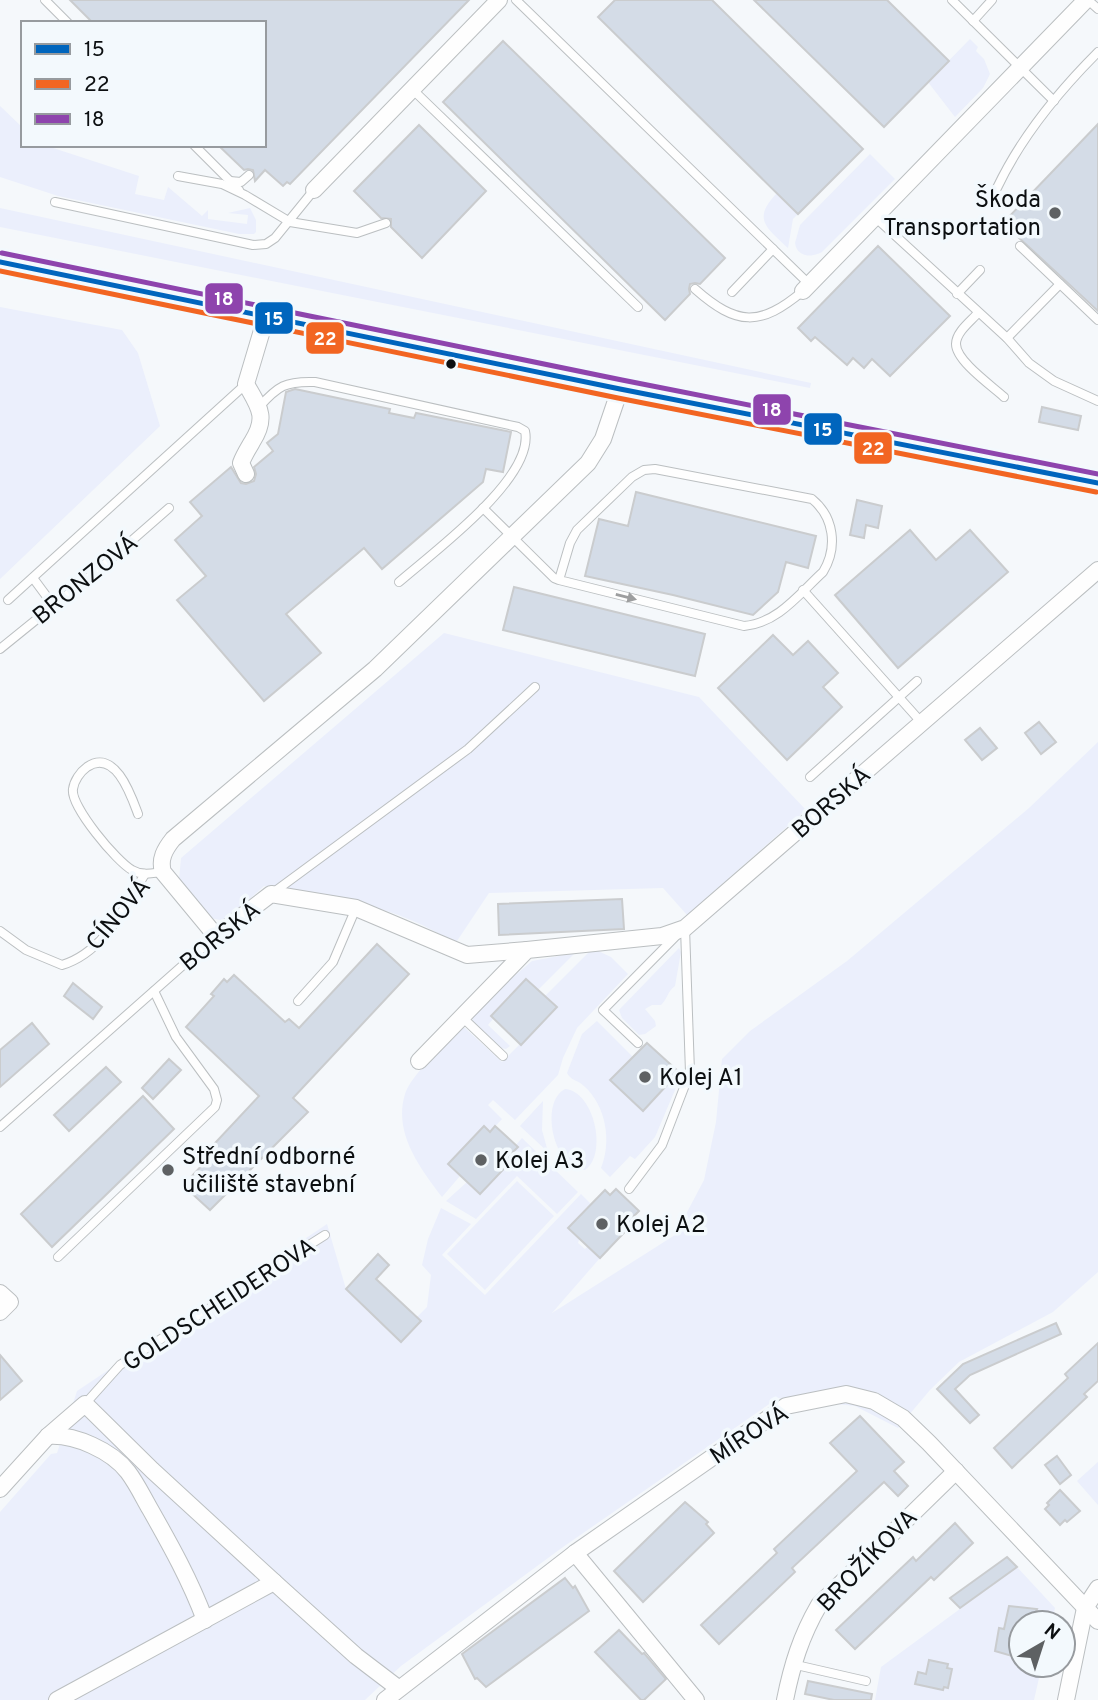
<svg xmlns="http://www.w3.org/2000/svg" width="1098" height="1700" font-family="Overpass,sans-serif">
  <rect width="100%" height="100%" fill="#f5f8fb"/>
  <!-- green -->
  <g fill="#ebeffc">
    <polygon points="970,39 978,47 976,51 984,59 990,74 983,88 955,117 928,82"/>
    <polygon points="0,106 23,128 23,145 44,145 139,176 135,194 164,200 168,187 202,216 208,210 208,219 247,224 248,215 228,213 250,208 256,220 256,232 254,234 239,234 58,196 0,177"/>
    <path d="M870,154l25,25 -73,73c-11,6 -25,5 -27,-9l5,-18z"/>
    <path d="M777,193l21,21 -5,5 -5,29c-22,-21 -36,-29 -11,-55z"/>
    <polygon points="0,208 811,383 810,388 0,227"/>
    <polygon points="0,307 122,330 138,353 160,426 0,579"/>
    <path d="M444,633l255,64 107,113 -119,105 -24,-27 -174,5 -34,51c-56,-39 -125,-48 -191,-58l-39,35 -15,-3 -31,-38 2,-22z"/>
    <polygon points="1098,742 1098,1272 1053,1312 959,1362 930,1390 898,1428 855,1406 778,1398 563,1547 401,1666 365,1700 0,1700 0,1512 51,1454 57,1453 77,1391 327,1224 346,1289 401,1342 421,1321 417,1317 427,1307 431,1275 422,1265 428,1239 441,1208 471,1224 442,1255 485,1295 581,1194 591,1204 578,1243 585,1249 588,1246 600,1258 552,1313 675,1235 704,1180 716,1122 722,1059 750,1031 847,961 1029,808"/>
    <path d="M679,948l2,4 -6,34c-8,6 -7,12 -14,19h-9l-7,4 10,12 1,5 -11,8 -6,1 -17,-17 -3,-8z"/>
    <path d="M596,950l15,7 17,17 -51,54 -14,30 -5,17 -43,45 -22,-20 -5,5 14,14 -12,13 -42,32 12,12 -18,21c-22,-29 -49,-64 -37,-103 7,-21 41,-49 56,-66h4l37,34 54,-54 -11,-12 44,-44z"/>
    <polygon points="575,953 538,990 526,979 488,1025 510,1046 506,1049 501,1048 473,1021 472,1016 493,994 532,961"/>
    <path d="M597,1021l36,36 46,16 -4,17 -20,47 -20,22 -5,-3 -20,21 -9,-9c11,-26 5,-63 -17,-82 -6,-6 -13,-5 -17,-13l15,-39z"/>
    <path d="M565,1089c29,2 43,65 20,81 -30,2 -47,-67 -20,-81z"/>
    <polygon points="543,1101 542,1130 548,1152 520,1126"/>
    <polygon points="522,1138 578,1192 557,1214 517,1176 476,1219 446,1201 467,1182 479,1194 515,1156 512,1153 518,1147 516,1145"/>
    <polygon points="517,1181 554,1216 485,1290 447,1254"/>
    <polygon points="1098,1462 1098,1505 1077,1481"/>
    <polygon points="1017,1567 1055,1608 1052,1623 1021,1623 1021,1665 1042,1665 1034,1700 875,1700 881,1667"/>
  </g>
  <!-- building -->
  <g fill="#d4dce7" stroke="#caccce" stroke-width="2">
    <polygon points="70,0 469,0 290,184 287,182 283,186 265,170 255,181 253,170 248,169 244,170 218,145 264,145 264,23 93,23"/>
    <polygon points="615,0 712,0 863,149 798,214 598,17"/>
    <polygon points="754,0 887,0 949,61 884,127"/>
    <polygon points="503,41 725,258 700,284 695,283 690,284 689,289 690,294 665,320 443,102"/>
    <polygon points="1098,124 1098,311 1003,223"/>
    <polygon points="419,125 486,191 422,258 391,227 391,219 381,218 354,191"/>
    <polygon points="878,246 950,316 890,376 872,359 864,368 853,358 847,365 815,337 811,341 798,328"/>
    <polygon points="295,389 390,409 389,413 414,418 416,413 511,432 503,472 486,469 483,482 382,569 364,548 286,614 321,653 264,701 177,600 206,576 175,540 202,516 190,502 231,467 241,483 246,484 254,481 256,474 254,467 273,451 267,443 278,434 286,392"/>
    <polygon points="1042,407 1081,416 1078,430 1039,422"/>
    <polygon points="636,492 816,536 808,568 786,562 778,592 753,615 673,595 585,576 599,519 628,526"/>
    <polygon points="857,500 882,506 878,528 866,525 864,538 850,535"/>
    <polygon points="910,530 936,560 970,530 1008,572 898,668 835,595"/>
    <polygon points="514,587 705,634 695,676 503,630"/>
    <polygon points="773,635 793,655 808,641 838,673 823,687 842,707 787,760 718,688"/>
    <polygon points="1039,722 1056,742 1041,754 1025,733"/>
    <polygon points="980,728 997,748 982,760 965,740"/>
    <polygon points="622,899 624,929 499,935 498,904"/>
    <polygon points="377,944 409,974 293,1098 308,1112 210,1210 187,1189 195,1181 191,1177 206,1161 202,1157 259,1096 186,1027 214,996 211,994 224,979 227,982 234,975 285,1022 289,1019 299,1028"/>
    <polygon points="526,979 557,1007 521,1045 491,1016"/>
    <polygon points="73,983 102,1007 93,1019 64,996"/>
    <polygon points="32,1023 49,1044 0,1087 0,1050"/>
    <polygon points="647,1043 679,1072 643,1111 610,1080"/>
    <polygon points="169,1059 181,1070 153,1099 142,1088"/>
    <polygon points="106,1067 121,1082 69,1131 54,1115"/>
    <polygon points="143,1096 174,1129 52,1247 21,1214"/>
    <polygon points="484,1126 490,1132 495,1126 518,1147 512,1153 516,1156 480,1194 448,1164"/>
    <polygon points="616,1189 639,1211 633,1217 636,1220 600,1258 568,1228 605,1190 610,1195"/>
    <polygon points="378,1254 389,1265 376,1279 421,1321 401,1342 346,1289"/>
    <polygon points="1056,1323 1061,1334 970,1375 955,1389 979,1415 970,1423 937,1389 963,1364"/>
    <polygon points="1098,1343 1098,1381 1084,1394 1087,1397 1012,1468 994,1448 1068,1378 1065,1374"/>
    <polygon points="0,1355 22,1381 0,1400"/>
    <polygon points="860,1416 904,1462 894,1471 908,1486 898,1496 884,1482 792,1568 795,1572 719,1644 701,1625 777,1553 774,1549 857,1471 830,1443"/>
    <polygon points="1057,1456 1071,1475 1060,1484 1045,1465"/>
    <polygon points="1060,1490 1080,1511 1067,1522 1065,1520 1060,1525 1045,1509 1049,1505 1047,1503"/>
    <polygon points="685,1502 708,1522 706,1524 714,1533 643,1602 614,1571"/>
    <polygon points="955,1523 973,1543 934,1580 931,1577 855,1649 836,1630 913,1557 916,1561"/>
    <polygon points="1007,1557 1017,1567 960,1608 950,1598"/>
    <polygon points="565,1578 573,1588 575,1586 589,1611 486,1687 477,1678 475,1679 462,1654"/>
    <polygon points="1009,1606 1037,1609 1036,1611 1040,1612 1038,1623 1021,1623 1019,1658 995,1651 999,1628 1004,1629"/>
    <polygon points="619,1630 642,1654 644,1653 666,1679 644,1700 641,1700 595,1652"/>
    <polygon points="929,1660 948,1664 947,1668 952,1669 948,1688 944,1687 943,1690 915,1684 918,1672 926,1674"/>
    <polygon points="808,1681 872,1694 871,1700 834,1700 805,1694"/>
  </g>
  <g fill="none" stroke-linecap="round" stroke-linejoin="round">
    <defs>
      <g id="lane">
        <polyline points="45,0 68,23"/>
        <polyline points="516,0 809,284"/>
        <polyline points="952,0 1054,101"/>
        <polyline points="1088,0 1098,9"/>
        <polyline points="973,21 992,0"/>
        <polyline points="412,89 638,307"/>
        <polyline points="194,145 239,190"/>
        <polyline points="178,176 222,184 245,195 290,222 357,233 386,223"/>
        <polyline points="230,181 241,182 249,175"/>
        <path d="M997,188c24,-51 61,-96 101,-136"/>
        <polyline points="55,202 253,245 266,244 275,238 314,190"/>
        <polyline points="875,217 1007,338 1029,363 1054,381 1098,401"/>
        <polyline points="1020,246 1098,320"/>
        <path d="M695,289c42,37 65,38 108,2"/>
        <polyline points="732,292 773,249"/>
        <polyline points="957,294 980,270"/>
        <path d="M978,313c-7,8 -22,19 -22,31 0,17 36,42 48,53"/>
        <polyline points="1007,338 1060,284"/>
        <path d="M259,407c19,-21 26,-26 56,-25l203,45 7,4c10,47 -93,122 -126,151"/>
        <path d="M483,508l71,70 5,2 185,46c34,-3 55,-32 79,-54 15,-25 11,-55 -11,-73l-157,-30 -11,1 -12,7 -55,53 -7,13 -11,37"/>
        <polyline points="33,578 53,605"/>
        <polyline points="803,590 922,723"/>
        <polyline points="8,600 246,384"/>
        <polyline points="0,649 105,564 169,508"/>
        <polyline points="810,777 917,681"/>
        <path d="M138,814c-7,-19 -23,-66 -51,-47 -7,5 -13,14 -14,22 -3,17 44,73 59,81 10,6 21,3 31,2"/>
        <polyline points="274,892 468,749 535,687"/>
        <path d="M0,931l26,19 36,15c42,-13 61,-56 83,-91"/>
        <polyline points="298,1001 333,962 356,908"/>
        <polyline points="462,1017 503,1056"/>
        <polyline points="638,1043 603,1010 677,935"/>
        <polyline points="0,1127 216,936"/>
        <polyline points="629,1189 662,1145 690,1072 685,928"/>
        <polyline points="58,1257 215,1107 217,1100 214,1089 176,1037 154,991"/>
        <polyline points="85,1404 120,1365 325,1235"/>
        <polyline points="792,1664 866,1681"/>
      </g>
      <g id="street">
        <polyline points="314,190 499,0"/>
        <polyline points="803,291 1086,0"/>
        <path d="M246,474l-5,-11c3,-8 7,-14 11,-21 16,-25 7,-35 -6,-58l20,-67"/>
        <path d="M527,950l-60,5 -111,-47 -85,-14 -55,42 -53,-64c-4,-13 2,-23 10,-33l202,-170 213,-206 15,-24 17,-50"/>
        <polyline points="419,1061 527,950 662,936 685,928 1098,570"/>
        <polyline points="0,1293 10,1302 0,1312"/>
        <path d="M48,1436c27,-2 64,15 80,36 9,12 15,25 22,37 21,37 40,71 55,111"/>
        <polyline points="0,1489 48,1436 85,1404 152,1470 274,1582"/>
        <polyline points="575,1553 696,1700"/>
        <polyline points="57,1700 274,1582 356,1656 398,1688"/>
        <polyline points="385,1700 575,1553 786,1406 846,1394 874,1401 903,1418 929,1443 1098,1621"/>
        <path d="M785,1700c7,-35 16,-64 34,-95l137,-134"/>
        <polyline points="1066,1700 1085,1608 1098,1588"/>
      </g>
      <polyline id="secondary" points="0,262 620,389 1098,483"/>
    </defs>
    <!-- lane casing -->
    <use href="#lane" stroke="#bbbfc1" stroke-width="10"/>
    <!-- street casing -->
    <use href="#street" stroke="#bbbfc1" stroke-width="18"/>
    <!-- secondary casing -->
    <use href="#secondary" stroke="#bbbfc1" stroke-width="24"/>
    <!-- lane -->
    <use href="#lane" stroke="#fefefe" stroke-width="8"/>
    <!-- street -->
    <use href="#street" stroke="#fefefe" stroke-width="16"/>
    <!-- secondary -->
    <use href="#secondary" stroke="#eef3f4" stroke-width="21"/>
    <defs>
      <polyline id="bus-1" points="0,262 620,389 1098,483"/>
      <polyline id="bus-2" points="0,271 618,398 1096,492"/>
      <polyline id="bus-3" points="2,253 622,380 1098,474"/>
    </defs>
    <!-- bus-1 casing -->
    <use href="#bus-1" stroke="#f3f9fd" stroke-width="10"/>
    <!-- bus-2 casing -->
    <use href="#bus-2" stroke="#f3f9fd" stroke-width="10"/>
    <!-- bus-3 casing -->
    <use href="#bus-3" stroke="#f3f9fd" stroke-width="10"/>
    <!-- bus-1 -->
    <use href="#bus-1" stroke="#0065bd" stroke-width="5"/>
    <!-- bus-2 -->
    <use href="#bus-2" stroke="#f26522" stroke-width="5"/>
    <!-- bus-3 -->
    <use href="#bus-3" stroke="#8e44ad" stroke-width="5"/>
  </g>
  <!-- one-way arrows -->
  <defs><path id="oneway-solid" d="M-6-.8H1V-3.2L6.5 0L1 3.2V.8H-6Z" transform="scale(1.75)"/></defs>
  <use fill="#9d9e9f" href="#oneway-solid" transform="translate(626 597) rotate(14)"/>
  <!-- markers -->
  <g fill="#5e6163" stroke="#f3f9fd" stroke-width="2.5">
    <circle cx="1055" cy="213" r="7"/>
    <circle cx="645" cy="1077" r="7"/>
    <circle cx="481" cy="1160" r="7"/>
    <circle cx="168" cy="1170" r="7"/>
    <circle cx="602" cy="1224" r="7"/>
  </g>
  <circle fill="#0c0f11" stroke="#f3f9fd" stroke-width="2.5" cx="451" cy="364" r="6"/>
  <g text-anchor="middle" stroke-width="7" stroke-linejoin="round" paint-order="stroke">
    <!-- poi labels -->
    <g font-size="24" fill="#0c0f11" stroke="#f3f9fd" text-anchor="start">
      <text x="1041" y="207" text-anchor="end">Škoda<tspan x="1041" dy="28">Transportation</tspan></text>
      <text x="659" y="1085">Kolej A1</text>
      <text x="182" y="1164">Střední odborné<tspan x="182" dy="28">učiliště stavební</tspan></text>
      <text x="495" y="1168">Kolej A3</text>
      <text x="616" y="1232">Kolej A2</text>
    </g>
    <!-- street labels -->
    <g font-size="24" fill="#0c0f11" stroke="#f3f9fd">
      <text transform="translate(85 579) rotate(-39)" y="8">BRONZOVÁ</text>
      <text transform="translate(831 802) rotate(-41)" y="8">BORSKÁ</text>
      <text transform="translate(118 914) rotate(-50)" y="8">CÍNOVÁ</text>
      <text transform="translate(220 936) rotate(-39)" y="8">BORSKÁ</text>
      <text transform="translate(219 1304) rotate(-33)" y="8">GOLDSCHEIDEROVA</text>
      <text transform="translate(749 1434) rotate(-33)" y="8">MÍROVÁ</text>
      <text transform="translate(867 1560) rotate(-46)" y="8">BROŽÍKOVA</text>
    </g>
  </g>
  <g stroke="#f3f9fd" stroke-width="2.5">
    <rect x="204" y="282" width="40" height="33" rx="7" fill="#8e44ad"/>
    <rect x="254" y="301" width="40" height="34" rx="7" fill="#0065bd"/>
    <rect x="305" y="321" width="40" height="34" rx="7" fill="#f26522"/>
    <rect x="752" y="393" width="40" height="33" rx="7" fill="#8e44ad"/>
    <rect x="803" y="412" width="40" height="34" rx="7" fill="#0065bd"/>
    <rect x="853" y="431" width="40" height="34" rx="7" fill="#f26522"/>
  </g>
  <g font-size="19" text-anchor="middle" font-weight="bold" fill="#fff">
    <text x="224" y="305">18</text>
    <text x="274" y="325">15</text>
    <text x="325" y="345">22</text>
    <text x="772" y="416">18</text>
    <text x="823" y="436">15</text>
    <text x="873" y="455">22</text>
  </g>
  <!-- legend -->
  <rect x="21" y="21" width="245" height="126" fill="#f3f9fd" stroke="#979b9f" stroke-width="2"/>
  <rect x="35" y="44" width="35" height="10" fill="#0065bd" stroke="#979b9f" stroke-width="2"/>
  <text x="84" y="56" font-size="21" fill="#0c0f11">15</text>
  <rect x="35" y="79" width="35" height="10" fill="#f26522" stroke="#979b9f" stroke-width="2"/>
  <text x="84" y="91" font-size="21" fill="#0c0f11">22</text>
  <rect x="35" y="114" width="35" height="10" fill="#8e44ad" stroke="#979b9f" stroke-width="2"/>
  <text x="84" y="126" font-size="21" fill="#0c0f11">18</text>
  <!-- north arrow -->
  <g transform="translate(1042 1644) rotate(39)"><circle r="33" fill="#f3f9fd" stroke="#979b9f" stroke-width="2"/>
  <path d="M0-5L12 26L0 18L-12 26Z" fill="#5e6163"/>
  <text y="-10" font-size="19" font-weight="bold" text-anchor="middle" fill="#0c0f11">N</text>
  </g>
</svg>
